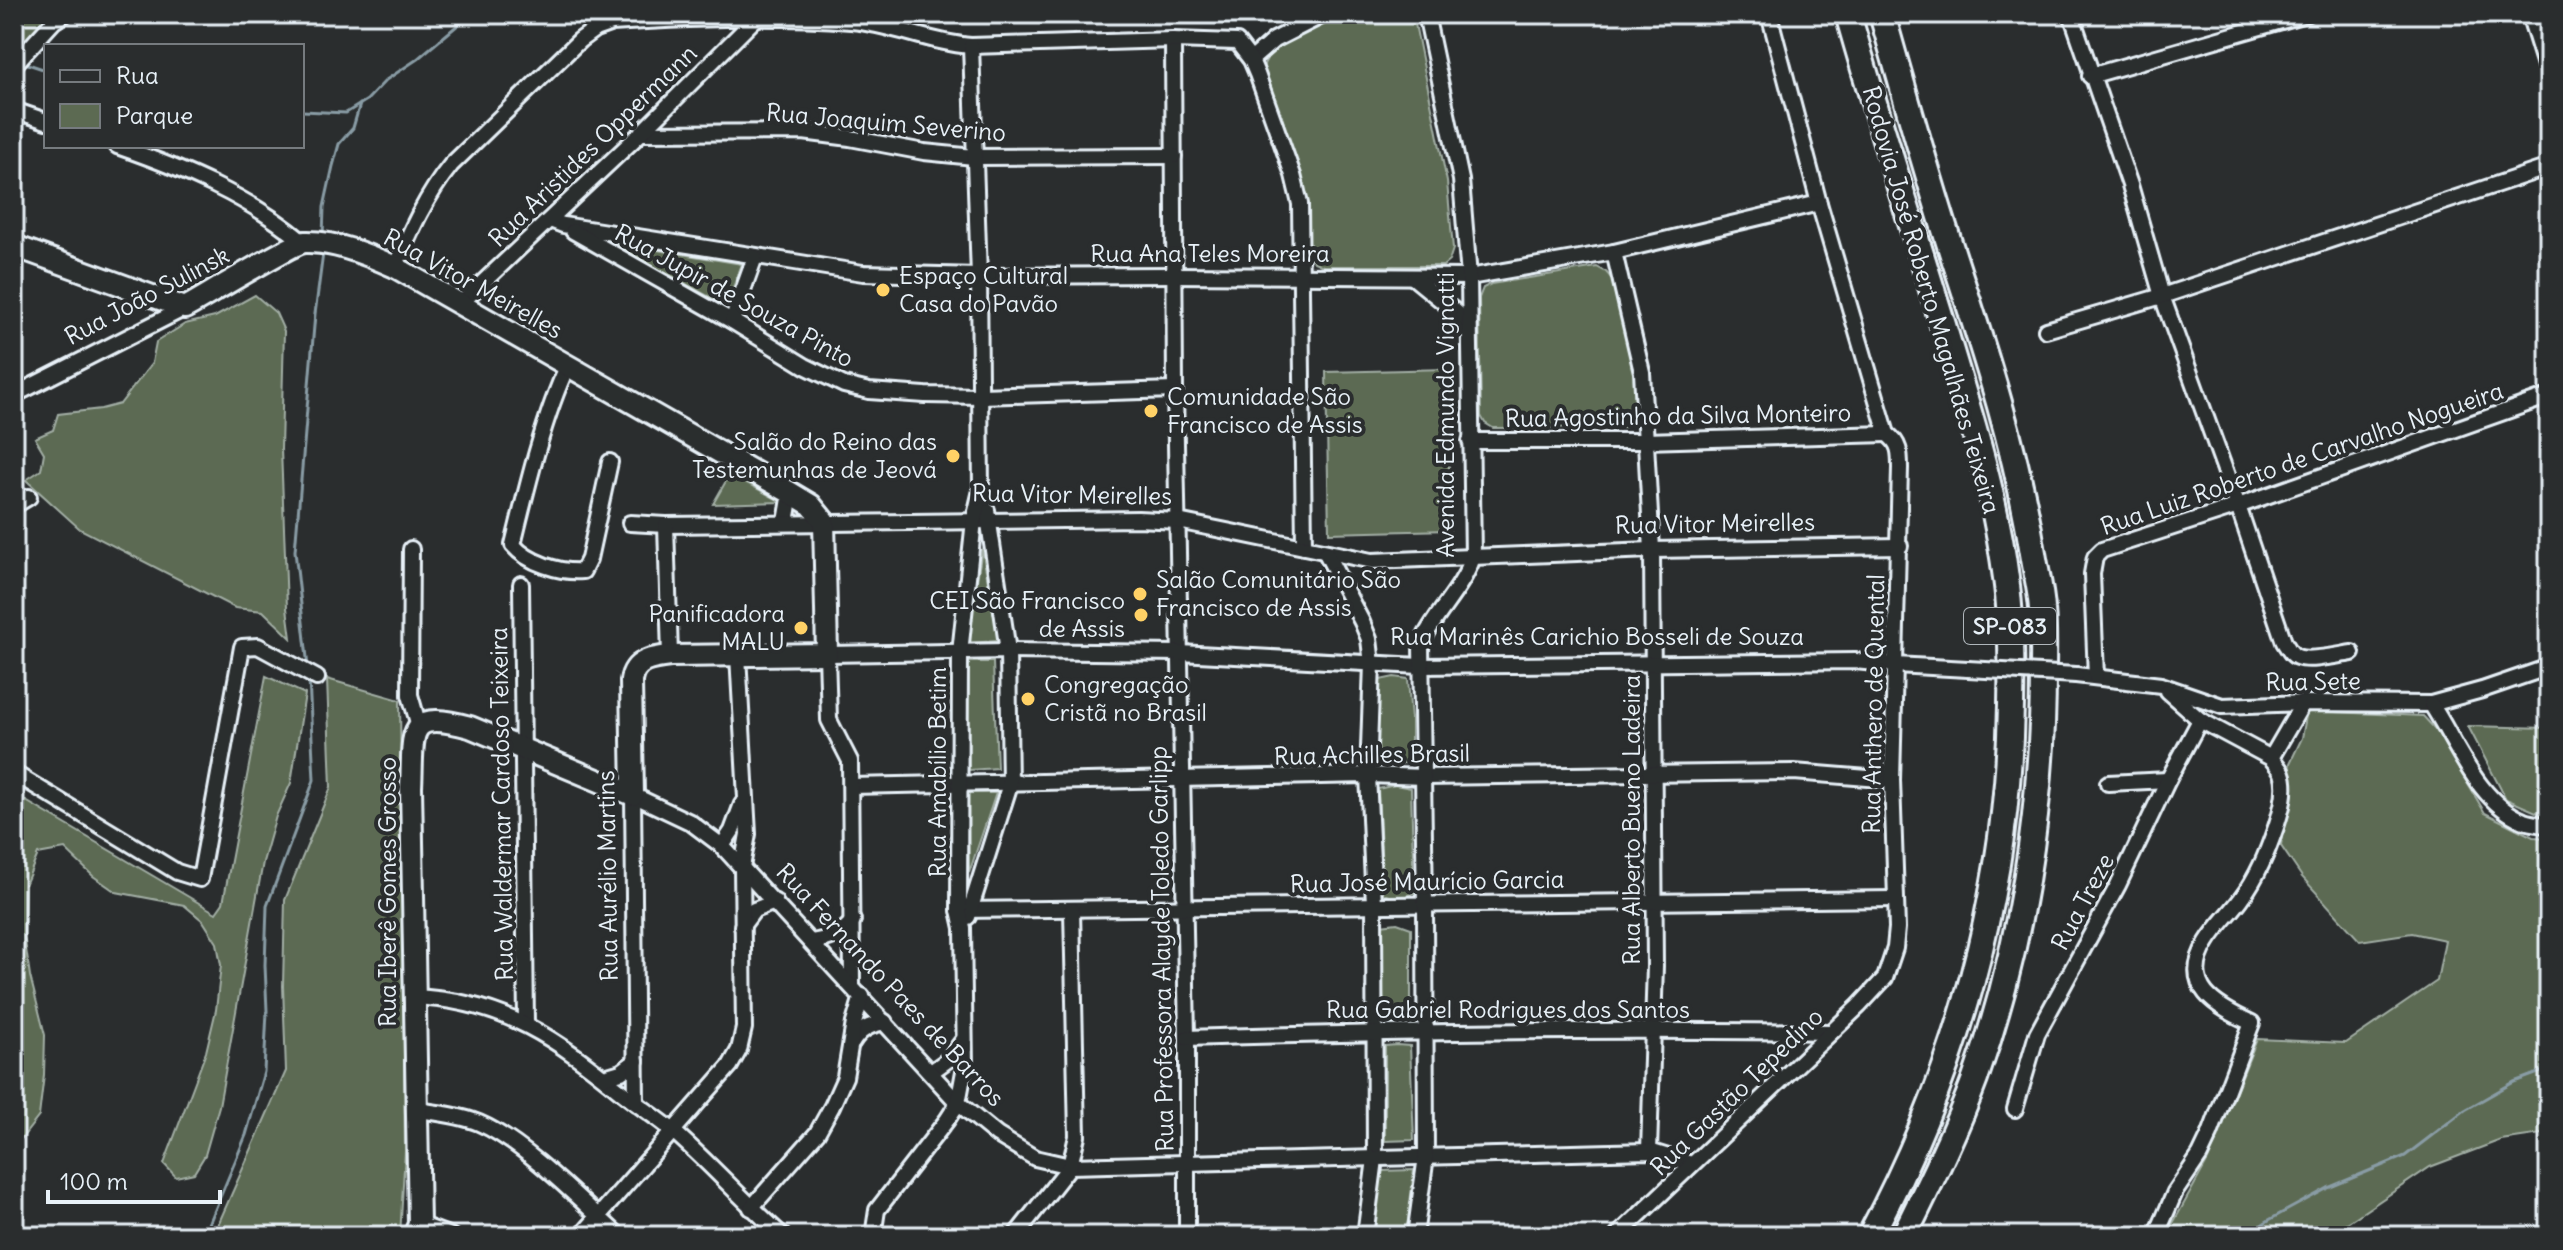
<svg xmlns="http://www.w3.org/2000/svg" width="2563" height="1250" font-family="Delius,sans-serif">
  <rect width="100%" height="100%" fill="#2a2d2e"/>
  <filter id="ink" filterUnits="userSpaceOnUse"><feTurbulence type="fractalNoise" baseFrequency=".0125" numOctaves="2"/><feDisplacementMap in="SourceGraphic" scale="16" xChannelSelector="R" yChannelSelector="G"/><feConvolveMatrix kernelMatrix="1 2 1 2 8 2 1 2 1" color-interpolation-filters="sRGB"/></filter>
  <g filter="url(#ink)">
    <!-- green -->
    <g fill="#5c6a52" stroke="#a2aea5" stroke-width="2">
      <polygon points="14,14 62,14 14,71"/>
      <path d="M1344,14h69l34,168 6,67 -4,12 -6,5h-120l-9,-4 -6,-9 -3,-60 -42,-123c2,-29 57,-45 81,-56z"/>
      <polygon points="609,242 742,264 726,306"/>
      <path d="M1597,267l9,5 7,8c6,27 32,120 22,141l-10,6 -132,1 -8,-5 -4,-7 -2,-118 4,-10 8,-4z"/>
      <polygon points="255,295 276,313 284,331 281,449 287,608 291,638 263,611 235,608 80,529 26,480 41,470 44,453 35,438 53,430 58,414 101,409 120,404 152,363 156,342 185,324 215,317"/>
      <polygon points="1447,369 1450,530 1329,533 1326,372"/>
      <polygon points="730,474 782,502 713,504"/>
      <polygon points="982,549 999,641 967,643"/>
      <polygon points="967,662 993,662 997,768 969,770"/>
      <polygon points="266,676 305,694 291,783 276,816 263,862 219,1106 205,1155 194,1173 176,1177 164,1164 206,1052 216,1010 221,965 217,943 203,921 184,905 116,892 93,876 65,849 38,854 25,885 24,935 30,976 45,1035 44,1075 39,1116 19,1142 14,1153 14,794 216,913 223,903"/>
      <polygon points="1394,677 1408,679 1411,720 1411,762 1379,766 1377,723 1380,680"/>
      <polygon points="327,679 400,700 405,1151 400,1236 213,1236 286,1071 283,986 285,900 331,787"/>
      <polygon points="2307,711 2423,716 2436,730 2485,813 2533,837 2549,838 2549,1133 2501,1140 2430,1167 2328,1236 2169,1236 2167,1234 2208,1160 2257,1039 2346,1043 2437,981 2445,940 2412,933 2360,941 2302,877 2281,846 2290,763 2302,738"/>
      <polygon points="2468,726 2549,728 2549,815 2543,815 2506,799"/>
      <polygon points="1395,785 1411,788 1414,893 1398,899 1383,894 1378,789"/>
      <polygon points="968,793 996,793 969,873"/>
      <polygon points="1397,923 1411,928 1411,1020 1398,1025 1384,1024 1381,925"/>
      <polygon points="1397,1045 1410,1046 1414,1140 1385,1141 1385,1046"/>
      <polygon points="1414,1170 1406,1236 1374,1236 1381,1171"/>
    </g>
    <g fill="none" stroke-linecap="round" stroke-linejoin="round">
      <!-- stream -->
      <g stroke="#899ca5" stroke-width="3">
        <polyline points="25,63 46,70"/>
        <polyline points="302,111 346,113 367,100 386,80 416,60 471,14"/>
        <polyline points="323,237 324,207 333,166 339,144 353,128 360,104"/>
        <polyline points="308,667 295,551 315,314 323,253"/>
        <polyline points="209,1224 246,1135 264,1072 267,1011 265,965 267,906 314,780 309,679"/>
        <polyline points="2245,1236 2269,1220 2328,1188 2405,1156 2465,1110 2514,1082 2549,1069"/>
      </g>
      <defs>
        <g id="street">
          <polyline points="1769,14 1819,203 1887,434"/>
          <path d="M2071,14l59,171 32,111 76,210 46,136c4,6 7,13 13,15 12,5 42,-2 55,-4"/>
          <polyline points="2529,14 2549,78"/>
          <polyline points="1173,40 1175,390 1187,1038 1187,1233"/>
          <polyline points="1251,60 1274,40 1325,14"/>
          <polyline points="14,65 54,21 65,14"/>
          <polyline points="2090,76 2306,14"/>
          <polyline points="14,110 46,121"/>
          <polyline points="641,133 803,132 850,138 924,152 974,157 1174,156"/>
          <path d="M117,146c66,23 132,50 186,96"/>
          <polyline points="550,220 563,225 863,273 979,276 1174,275 1469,277 1614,252 1819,203"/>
          <polyline points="573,231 732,321 805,366 844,385 869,391 925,395 981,396 1175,390"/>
          <polyline points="1614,252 1642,372 1652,550 1655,966 1649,1151"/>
          <path d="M395,267c16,-37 31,-71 56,-102l129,-125 15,-11 17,-6c76,-5 164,-8 239,-2 41,3 79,22 120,25l202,-6 64,2 14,18 6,14 36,101 7,29 4,343"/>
          <polyline points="1414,278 1457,313 1466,330"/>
          <polyline points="460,304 641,133 755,19"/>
          <polyline points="732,321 755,257"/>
          <polyline points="2046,330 2162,296 2549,167"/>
          <path d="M568,365c-24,50 -42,126 -55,180 15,18 47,28 70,26l6,-12 21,-97"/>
          <polyline points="14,395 185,308"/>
          <polyline points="1470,441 1645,441 1887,434"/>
          <polyline points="14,506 29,497"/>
          <polyline points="786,522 791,493"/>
          <polyline points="630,523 666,525 1138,519 1178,521 1372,561 1652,550 1900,546"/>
          <polyline points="666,525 670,656"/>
          <polyline points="411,549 410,695 419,726"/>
          <polyline points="1326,553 1362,622 1369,639 1372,664 1368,775 1374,904 1375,1159 1365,1236"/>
          <polyline points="521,584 526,1024"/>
          <polyline points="2076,675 2161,685 2222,706 2303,703 2431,704 2482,690 2549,667"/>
          <polyline points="2096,677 2092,574 2095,557 2102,550 2238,506 2549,396"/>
          <polyline points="2167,691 2200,720 2271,758"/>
          <path d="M2431,704c26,39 46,98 93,117 8,3 17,3 25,5"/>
          <polyline points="14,773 177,872 200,879 242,647 258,646 317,678"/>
          <polyline points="2108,783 2168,780"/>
          <polyline points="851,786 1368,775 1424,777 1794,772 1892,780"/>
          <polyline points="722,846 732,831 742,804"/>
          <polyline points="959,910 1895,899"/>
          <polyline points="968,917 1010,784 1008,651 987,510"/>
          <polyline points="742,926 754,910 775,902"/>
          <path d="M812,942c16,-3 31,-7 41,-22"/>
          <polyline points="852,985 850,761 829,720 827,654 1008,651 1180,653 1420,666 1855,661 1895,665 1968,669"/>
          <path d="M414,997c91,4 143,42 210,97 16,13 34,24 49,37 38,33 72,72 110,105"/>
          <path d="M1187,1038c214,-7 429,-9 643,-6"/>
          <path d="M852,1043c8,-14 18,-18 33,-21"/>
          <polyline points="931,1072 949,1059 964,1039"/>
          <polyline points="604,1077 621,1072 636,1061"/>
          <polyline points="636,1103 633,795 690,822 722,846 958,1103 997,1135 1035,1158 1070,1166 1649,1151 1691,1164"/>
          <polyline points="2015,1109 2037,1034 2118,885 2168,780 2200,720"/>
          <path d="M418,1110c20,3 41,5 61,13 45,19 103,79 140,113"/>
          <polyline points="751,1208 817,1133 832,1106 845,1077 854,1023 862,996"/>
          <polyline points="419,1224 451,1236"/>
          <polyline points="581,1236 730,1066 739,1050 744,1028 742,867 748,834 738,655"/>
          <polyline points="873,1236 877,1210 947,1120 958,1103 965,1066 963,928 959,910 960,653 974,520 981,490 979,276 971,46"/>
          <polyline points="1015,1236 1070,1166 1077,1136 1072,910"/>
          <path d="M1415,1236l11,-80 -1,-251 -4,-261c14,-31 41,-54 52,-87l-4,-280 -8,-97 -35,-166"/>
          <path d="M1617,1236l242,-230 26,-28 10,-30 2,-20 -5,-148 8,-312c0,-15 0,-25 -13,-34"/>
          <path d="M2156,1236l19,-44 25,-37 10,-21 42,-111c-35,-16 -73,-36 -45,-81 9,-15 23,-28 34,-43 17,-23 26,-46 35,-72 5,-15 12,-38 6,-54 -2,-5 -8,-11 -11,-15l32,-55"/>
        </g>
        <path id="secondary" d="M14,251l6,-3 165,60c18,-10 108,-65 120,-66 30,-1 64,13 90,25l396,226 20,12 13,16 3,133 -157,2c-18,2 -36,4 -39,25l2,114 -163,-68c-66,-18 -56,5 -59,60l8,437 -5,12"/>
        <g id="highway">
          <path d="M1848,14c29,104 63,207 95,311 25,83 52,167 63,253 6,42 6,85 5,127 -3,187 -53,367 -141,531"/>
          <path d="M1882,14c23,82 46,164 72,244 32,98 63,194 79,295 3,19 8,38 9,56 2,22 1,43 1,64 0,137 -22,277 -68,406 -20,54 -46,106 -71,157"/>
        </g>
      </defs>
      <!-- street casing -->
      <use href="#street" stroke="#e8f1f8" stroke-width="20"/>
      <!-- secondary casing -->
      <use href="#secondary" stroke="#e8f1f8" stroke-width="26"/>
      <!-- highway casing -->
      <use href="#highway" stroke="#e8f1f8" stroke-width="30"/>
      <!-- street -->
      <use href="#street" stroke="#2a2d2e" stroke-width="14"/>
      <!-- secondary -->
      <use href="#secondary" stroke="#2a2d2e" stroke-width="20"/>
      <!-- highway -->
      <use href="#highway" stroke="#2a2d2e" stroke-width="24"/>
      <defs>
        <polyline id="street-bridge" points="1968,669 2076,675"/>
      </defs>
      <!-- street-bridge casing -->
      <use href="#street-bridge" stroke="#e8f1f8" stroke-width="20" stroke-linecap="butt"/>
      <!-- street-bridge -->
      <use href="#street-bridge" stroke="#2a2d2e" stroke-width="14"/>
    </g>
  </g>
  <!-- markers -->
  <g fill="#ffd166" stroke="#2a2d2e" stroke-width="3">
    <circle cx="883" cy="290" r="8"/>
    <circle cx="1151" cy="411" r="8"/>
    <circle cx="953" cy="456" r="8"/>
    <circle cx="1140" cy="594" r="8"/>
    <circle cx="1141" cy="615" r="8"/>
    <circle cx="801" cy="628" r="8"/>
    <circle cx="1028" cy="699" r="8"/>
  </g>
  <g text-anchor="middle" stroke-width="8" stroke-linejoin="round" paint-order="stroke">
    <!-- shield labels -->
    <rect fill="#2a2d2e" stroke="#afb6bb" stroke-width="2" x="1964" y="608" width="92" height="36" rx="6"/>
    <g font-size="22" font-weight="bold" fill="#e8f1f8">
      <text x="2010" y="634">SP-083</text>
    </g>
    <!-- street labels -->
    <g font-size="24" fill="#e8f1f8" stroke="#2a2d2e">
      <text transform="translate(886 123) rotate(5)" y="8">Rua Joaquim Severino</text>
      <text transform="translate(593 146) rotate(-44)" y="8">Rua Aristides Oppermann</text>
      <text x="1210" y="262">Rua Ana Teles Moreira</text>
      <text transform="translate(473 284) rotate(29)" y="8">Rua Vitor Meirelles</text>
      <text transform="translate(147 296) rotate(-28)" y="8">Rua João Sulinsk</text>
      <text transform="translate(734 296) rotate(29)" y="8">Rua Jupir de Souza Pinto</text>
      <text transform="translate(1931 300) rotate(74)" y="8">Rodovia José Roberto Magalhães Teixeira</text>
      <text transform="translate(1446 415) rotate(-90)" y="8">Avenida Edmundo Vignatti</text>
      <text transform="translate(1678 416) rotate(-1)" y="8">Rua Agostinho da Silva Monteiro</text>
      <text transform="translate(2302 459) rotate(-19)" y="8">Rua Luiz Roberto de Carvalho Nogueira</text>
      <text transform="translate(1072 495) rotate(1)" y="8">Rua Vitor Meirelles</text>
      <text transform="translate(1715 524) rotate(-1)" y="8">Rua Vitor Meirelles</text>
      <text x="1597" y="645">Rua Marinês Carichio Bosseli de Souza</text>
      <text transform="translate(2313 682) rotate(-1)" y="8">Rua Sete</text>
      <text transform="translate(1874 704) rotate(-89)" y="8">Rua Anthero de Quental</text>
      <text transform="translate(1372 755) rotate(-1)" y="8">Rua Achilles Brasil</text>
      <text transform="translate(938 772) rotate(-90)" y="8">Rua Amabílio Betim</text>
      <text transform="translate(502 804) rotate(-91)" y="8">Rua Waldermar Cardoso Teixeira</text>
      <text transform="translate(1632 820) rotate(-90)" y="8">Rua Alberto Bueno Ladeira</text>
      <text transform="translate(608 876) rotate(-91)" y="8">Rua Aurélio Martins</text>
      <text transform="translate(1427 882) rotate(-1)" y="8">Rua José Maurício Garcia</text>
      <text transform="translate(388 892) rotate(-90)" y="8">Rua Iberê Gomes Grosso</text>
      <text transform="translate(2083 902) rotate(-62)" y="8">Rua Treze</text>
      <text transform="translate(1162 949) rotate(-91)" y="8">Rua Professora Alayde Toledo Garlipp</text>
      <text transform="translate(890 985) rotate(47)" y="8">Rua Fernando Paes de Barros</text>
      <text x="1508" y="1018">Rua Gabriel Rodrigues dos Santos</text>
      <text transform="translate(1737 1092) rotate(-44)" y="8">Rua Gastão Tepedino</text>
    </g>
    <!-- poi labels -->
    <g font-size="24" fill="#e8f1f8" stroke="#2a2d2e" text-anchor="start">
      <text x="899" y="284">Espaço Cultural<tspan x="899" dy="28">Casa do Pavão</tspan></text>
      <text x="1167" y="405">Comunidade São<tspan x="1167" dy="28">Francisco de Assis</tspan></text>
      <text x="937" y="450" text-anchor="end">Salão do Reino das<tspan x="937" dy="28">Testemunhas de Jeová</tspan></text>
      <text x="1156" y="588">Salão Comunitário São<tspan x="1156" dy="28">Francisco de Assis</tspan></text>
      <text x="1125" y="609" text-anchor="end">CEI São Francisco<tspan x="1125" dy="28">de Assis</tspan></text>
      <text x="785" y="622" text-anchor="end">Panificadora<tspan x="785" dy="28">MALU</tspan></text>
      <text x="1044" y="693">Congregação<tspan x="1044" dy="28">Cristã no Brasil</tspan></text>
    </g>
  </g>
  <!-- margin -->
  <rect width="2563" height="1250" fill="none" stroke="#2a2d2e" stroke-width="48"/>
  <rect x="24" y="24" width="2515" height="1202" fill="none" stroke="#e8f1f8" stroke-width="3" filter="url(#ink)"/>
  <!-- legend -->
  <rect x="44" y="44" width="260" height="104" fill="#2a2d2e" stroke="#767b7f" stroke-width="2"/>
  <rect x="60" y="70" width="40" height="12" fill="#2a2d2e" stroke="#767b7f" stroke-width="2"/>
  <text x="116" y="84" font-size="24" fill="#e8f1f8">Rua</text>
  <rect x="60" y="104" width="40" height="24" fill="#5c6a52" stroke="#767b7f" stroke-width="2"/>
  <text x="116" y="124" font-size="24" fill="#e8f1f8">Parque</text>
  <!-- scale -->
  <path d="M48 1190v12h172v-12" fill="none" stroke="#e8f1f8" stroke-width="4"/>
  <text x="60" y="1190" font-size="24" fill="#e8f1f8" stroke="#2a2d2e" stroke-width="6" paint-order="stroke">100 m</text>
</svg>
